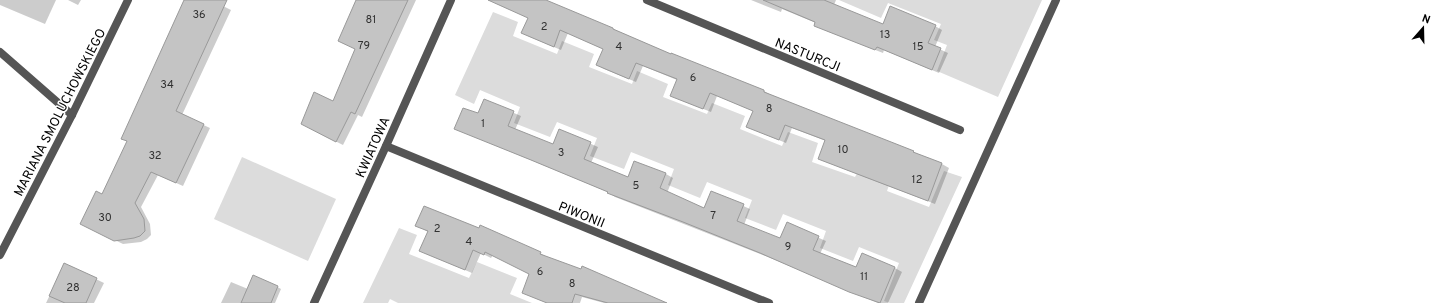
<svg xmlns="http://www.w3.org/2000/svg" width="1451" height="303" font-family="Overpass,sans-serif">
  <rect width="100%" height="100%" fill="#fff"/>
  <!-- green -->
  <g fill="#dcdcdc">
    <polygon points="839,0 1042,0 998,97 937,71 947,45 934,40 941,24 888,3 881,18"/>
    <polygon points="493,12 518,22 513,36 557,54 562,41 594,54 589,67 632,84 637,71 668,84 663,97 707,114 712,103 745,116 740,129 782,146 788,132 818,143 812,162 855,177 862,164 892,176 887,191 929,207 944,171 962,177 904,303 890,303 884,301 899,263 859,247 853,261 820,248 826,231 783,214 776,230 745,218 752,200 707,182 700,198 668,185 674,169 631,152 624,169 590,156 597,138 557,122 550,137 514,123 520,107 480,90 474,104 455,95"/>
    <polygon points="242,157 336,199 308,261 214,219"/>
    <polygon points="399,228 417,235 409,254 469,278 477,262 517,278 510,294 532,303 398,303 390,299 388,303 363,303"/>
  </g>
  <!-- shadow -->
  <g fill="#0003">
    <polygon points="0,0 56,0 45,24 0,5"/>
    <polygon points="68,0 81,0 78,5"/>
    <polygon points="185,0 211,0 231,10 182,115 210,128 183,186 158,175 141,207 150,224 151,235 147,239 141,242 123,244 88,227 128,141"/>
    <polygon points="357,0 416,0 362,117 358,115 343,145 309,128 334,102 356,49"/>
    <polygon points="521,0 543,0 613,29 672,55 764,91 771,95 942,164 949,168 935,204 826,162 819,159 826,141 792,128 786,143 754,130 747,126 754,111 717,96 711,112 678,99 677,80 643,66 636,82 604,69 597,65 604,49 568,33 561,50 530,37 523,33 529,18"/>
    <polygon points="751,0 836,0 834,5 883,26 935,26 942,30 935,47 948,53 939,73 884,50 883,53 822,29 815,25 816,23 782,9 781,12"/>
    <polygon points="484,100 521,116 515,130 553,145 559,130 598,147 591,163 628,178 635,162 666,174 673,178 667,193 704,209 712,192 750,209 744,225 781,239 787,224 826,241 820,254 857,269 863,254 895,268 902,272 888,303 878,303 768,257 615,197 608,192 456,129 478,115"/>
    <polygon points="417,226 540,253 547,257 658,303 604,303 582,297 580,303 547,303 530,296 530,274 493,255 491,258 481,253 472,273 427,254 428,232"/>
    <polygon points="65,264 104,283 94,303 46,303"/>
    <polygon points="231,282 248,289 274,285 281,289 275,303 221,303"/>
  </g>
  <!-- building -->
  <g fill="#c4c4c4" stroke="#999">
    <polygon points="184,0 227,0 176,111 204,124 176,183 151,172 135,203 144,219 145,231 140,236 134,238 114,241 80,224 96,191 102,194 127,141 121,139"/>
    <polygon points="356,0 408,0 355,114 351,112 336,142 301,124 314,92 333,101 355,49 338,41"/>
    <polygon points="488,0 546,0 613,28 613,29 671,54 671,53 764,90 764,92 914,151 913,152 942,163 928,201 818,159 825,140 785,125 779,140 746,127 753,111 710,93 703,109 670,96 677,79 636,63 629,79 596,65 603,49 560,30 554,47 521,33 528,18"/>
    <polygon points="763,0 824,0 883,24 890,6 936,25 928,43 941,48 932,70 877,47 875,50 814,26 815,22"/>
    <polygon points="484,99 514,111 508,126 553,144 559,129 591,142 584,159 628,177 634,161 666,173 660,188 704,208 711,191 744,204 737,221 780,238 787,222 819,236 813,250 856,267 862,253 895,267 880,303 849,292 760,253 683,222 607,193 608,192 531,160 454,129 463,108 478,113"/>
    <polygon points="424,206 479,228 480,225 541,252 540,254 581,269 582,266 667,303 608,303 575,294 572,303 547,303 522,293 529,274 485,252 484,255 473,250 465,270 419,251 428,231 415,226"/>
    <polygon points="64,263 97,278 86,303 65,303 49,296"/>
    <polygon points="253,275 278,286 271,303 241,303"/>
  </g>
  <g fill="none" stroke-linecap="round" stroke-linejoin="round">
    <!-- service -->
    <polyline stroke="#555" stroke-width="8" points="919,303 1056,0"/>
    <!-- minor -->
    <g stroke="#555" stroke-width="8">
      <polyline points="647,0 960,130"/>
      <polyline points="0,52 72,115"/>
      <polyline points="386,146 769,303"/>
      <polyline points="0,255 72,115 128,0"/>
      <polyline points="314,303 386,146 451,0"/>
    </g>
  </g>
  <g text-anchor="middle" stroke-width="3" stroke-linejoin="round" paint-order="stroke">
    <!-- number labels -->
    <g font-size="11" fill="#313131">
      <text x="199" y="18">36</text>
      <text x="371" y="23">81</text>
      <text x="544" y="30">2</text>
      <text x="885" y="38">13</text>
      <text x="364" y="49">79</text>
      <text x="619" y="50">4</text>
      <text x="918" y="50">15</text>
      <text x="693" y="81">6</text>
      <text x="167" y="88">34</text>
      <text x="769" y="112">8</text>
      <text x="483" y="127">1</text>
      <text x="843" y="153">10</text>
      <text x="561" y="156">3</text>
      <text x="155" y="159">32</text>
      <text x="917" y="183">12</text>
      <text x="636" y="189">5</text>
      <text x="713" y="219">7</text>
      <text x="105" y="221">30</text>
      <text x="437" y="232">2</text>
      <text x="469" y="245">4</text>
      <text x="788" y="250">9</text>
      <text x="540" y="275">6</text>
      <text x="864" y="280">11</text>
      <text x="572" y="287">8</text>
      <text x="73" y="291">28</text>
    </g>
    <!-- street labels -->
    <g font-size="13" fill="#000" stroke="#fff">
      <text transform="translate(808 54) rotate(22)" y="5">NASTURCJI</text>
      <text transform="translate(59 112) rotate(-63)" y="5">MARIANA SMOLUCHOWSKIEGO</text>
      <text transform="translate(372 147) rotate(-66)" y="5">KWIATOWA</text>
      <text transform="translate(582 214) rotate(22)" y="5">PIWONII</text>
    </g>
  </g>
  <!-- north arrow -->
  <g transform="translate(1423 28) rotate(20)" stroke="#ffffff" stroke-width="3" paint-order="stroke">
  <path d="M0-3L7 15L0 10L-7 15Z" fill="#000000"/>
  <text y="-6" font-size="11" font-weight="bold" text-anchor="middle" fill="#000000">N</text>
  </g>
</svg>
